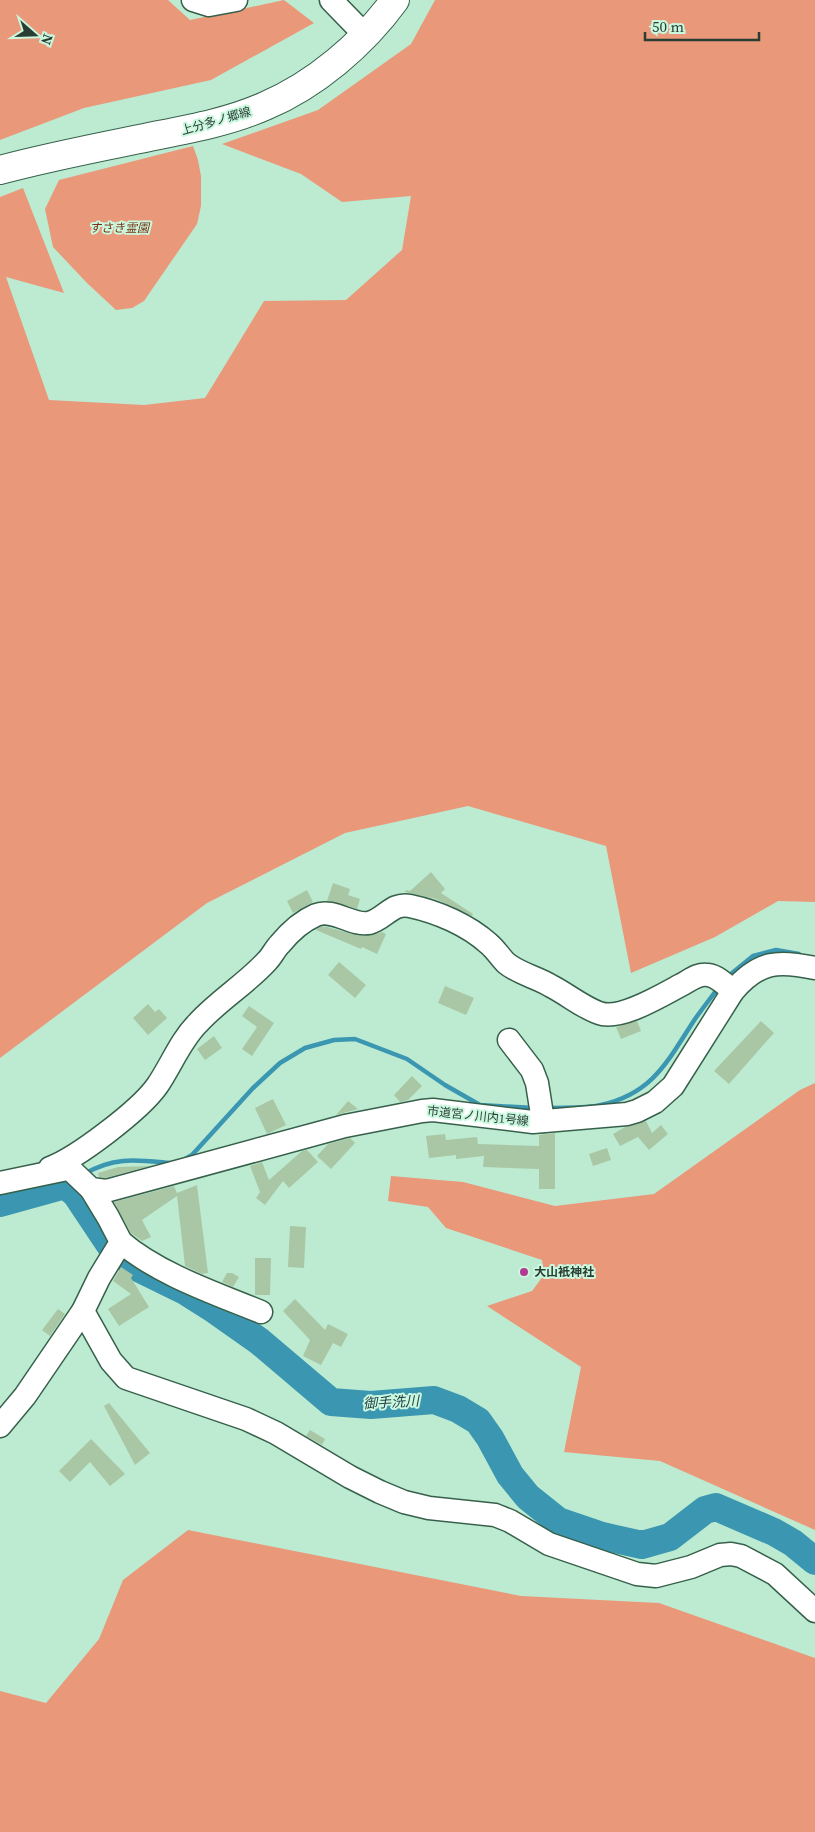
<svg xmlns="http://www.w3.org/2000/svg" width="815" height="1832" font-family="'Source Serif 4','Noto Sans JP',serif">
  <rect width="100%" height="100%" fill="#bdebd2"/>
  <!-- green -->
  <g fill="#e9987a">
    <polygon points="0,0 168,0 190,20 284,0 314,23 211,80 84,108 0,140"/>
    <polygon points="435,0 815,0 815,902 778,901 715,937 631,973 606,846 468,806 345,833 207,903 0,1058 0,197 23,188 64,293 6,277 49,400 144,405 205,398 264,301 346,300 402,250 411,196 342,202 301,174 222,144 318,110 411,44"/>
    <polygon points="193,146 198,160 201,176 201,206 197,224 144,301 132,308 116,310 87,283 53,247 45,209 59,180"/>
    <polygon points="815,1083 815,1530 660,1461 564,1452 581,1367 487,1306 532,1291 544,1275 542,1260 446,1228 428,1207 388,1201 391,1176 463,1182 555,1206 654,1194 800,1090"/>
    <polygon points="188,1530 521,1596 659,1603 812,1657 815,1658 815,1832 0,1832 0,1691 46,1703 99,1639 123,1580"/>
  </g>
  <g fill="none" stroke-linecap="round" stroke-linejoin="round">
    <!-- stream -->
    <g stroke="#3b96b1" stroke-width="4.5">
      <polyline points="726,978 753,956 776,950 799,954"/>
      <path d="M547,1108c17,-1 37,1 54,-3 53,-12 67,-45 94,-86 7,-10 15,-20 23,-31"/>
      <polyline points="185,1159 192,1155 253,1088 280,1063 305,1048 334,1040 355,1039 407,1059 445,1085 480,1105 534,1108"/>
      <path d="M84,1174c31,-18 53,-14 86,-11"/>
      <polyline points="65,1185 73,1180"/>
    </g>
    <!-- river -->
    <polyline stroke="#3b96b1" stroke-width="28" points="0,1203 65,1185 76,1194 110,1245 138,1268 185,1291 215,1310 259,1341 331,1402 371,1405 434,1400 458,1409 478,1421 490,1438 510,1475 528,1497 558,1521 602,1536 642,1545 670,1537 705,1510 716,1507 774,1532 793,1543 815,1561"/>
  </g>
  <!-- building -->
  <g fill="#a9c7a4">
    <polygon points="431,872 445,889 441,893 473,914 472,916 436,899 405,892 406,890 410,891"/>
    <polygon points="333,883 350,889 348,895 360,899 357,909 327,901"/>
    <polygon points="307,890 313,902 293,913 287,901"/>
    <polygon points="320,927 327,927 360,936 373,935 382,932 386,934 377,954 362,947 361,949 316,930"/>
    <polygon points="339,962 366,985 355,998 328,975"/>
    <polygon points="445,986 474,998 466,1015 438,1003"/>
    <polygon points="148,1004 155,1012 159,1009 167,1018 148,1035 133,1018"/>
    <polygon points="249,1006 274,1023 252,1056 242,1049 257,1027 242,1016"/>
    <polygon points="637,1021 641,1031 621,1039 616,1027"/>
    <polygon points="761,1021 774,1033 729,1084 714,1071"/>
    <polygon points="214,1036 222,1048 205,1060 197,1049"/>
    <polygon points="412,1076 422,1086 408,1100 400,1102 394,1095"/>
    <polygon points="273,1099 286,1125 267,1134 255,1108"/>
    <polygon points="348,1101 358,1109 336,1115"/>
    <polygon points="646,1121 652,1133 661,1125 668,1134 649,1150 638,1137 620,1146 613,1134 625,1127"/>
    <polygon points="555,1133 555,1189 539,1189 539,1169 483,1167 484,1156 456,1159 456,1155 429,1158 426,1136 445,1134 446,1140 477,1137 478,1144 539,1146 539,1135"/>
    <polygon points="350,1138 355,1143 331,1169 317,1156 328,1144"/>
    <polygon points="607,1148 611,1160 593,1166 589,1154"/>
    <polygon points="307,1150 318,1162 289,1188 283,1181 265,1205 256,1198 260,1192 250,1166 262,1162 269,1180 302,1151"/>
    <polygon points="150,1166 105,1178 99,1177 98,1173 118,1167"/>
    <polygon points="197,1185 208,1273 202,1274 185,1266 177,1196 142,1220 151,1237 142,1241 131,1233 114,1202 174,1186 177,1193"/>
    <polygon points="290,1226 306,1227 304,1268 288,1267"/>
    <polygon points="255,1258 271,1258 270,1295 255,1295"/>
    <polygon points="121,1267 133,1275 131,1278 149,1307 119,1326 108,1309 131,1294 113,1281"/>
    <polygon points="227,1273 232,1273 239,1277 233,1287 222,1282"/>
    <polygon points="295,1299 325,1330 328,1324 348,1334 341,1347 333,1343 321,1365 303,1356 310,1340 283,1311"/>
    <polygon points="58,1309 65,1314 50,1336 42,1330"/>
    <polygon points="109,1403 150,1453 135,1465 104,1406"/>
    <polygon points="310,1430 325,1439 322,1445 306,1436"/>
    <polygon points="91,1439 125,1474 110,1486 90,1462 70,1482 59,1471"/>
  </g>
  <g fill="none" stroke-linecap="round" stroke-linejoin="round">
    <defs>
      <g id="minor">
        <polyline points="193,0 209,5 236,0"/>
        <polyline points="331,0 365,35"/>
        <polyline points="509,1040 532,1070 537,1083 543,1121"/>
        <path d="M50,1168c27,-10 90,-58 107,-82 14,-20 23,-45 41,-63 21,-23 48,-39 69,-62 5,-5 8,-12 13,-17 9,-11 22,-23 36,-29 17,-7 36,11 53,8 16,-4 23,-21 41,-17 28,6 58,19 79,38 7,6 11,13 17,19 13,11 31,14 45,23 16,8 31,21 48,27 21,8 63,-18 82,-28 8,-4 17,-12 27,-10 9,1 18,10 25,16"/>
        <path d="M0,1183l67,-14 5,2 19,18 15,2 239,-65 77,-15 11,-1 100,12 94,-8 10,-3 18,-9 18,-16 60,-95c26,-30 45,-31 82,-23"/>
        <polyline points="91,1189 108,1217 121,1242 99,1278 83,1311 111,1361 126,1378 246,1419 276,1433 350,1477 380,1492 404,1502 429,1508 495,1515 510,1521 549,1544 637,1574 656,1576 691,1567 720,1555 731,1554 741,1556 775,1574 815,1611"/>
        <path d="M121,1242c37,32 96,52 140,70"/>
        <polyline points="0,1426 25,1396 83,1311"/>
      </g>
      <path id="major" d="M0,170c52,-14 106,-24 159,-35 36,-7 72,-14 106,-29 50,-21 98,-62 130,-106"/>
    </defs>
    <!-- minor casing -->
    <use href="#minor" stroke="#37604b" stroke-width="25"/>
    <!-- major casing -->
    <use href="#major" stroke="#37604b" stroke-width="30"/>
    <!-- minor -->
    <use href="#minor" stroke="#fff" stroke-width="22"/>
    <!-- major -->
    <use href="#major" stroke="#fff" stroke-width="28"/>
  </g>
  <!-- markers -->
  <circle fill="#b33b90" stroke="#caf8df" stroke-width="2" cx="524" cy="1272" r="5"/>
  <g text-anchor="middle" stroke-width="4" stroke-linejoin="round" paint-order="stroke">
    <!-- street labels -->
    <g font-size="12" fill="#2a3d33" stroke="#caf8df">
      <text transform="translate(216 121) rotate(-16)" y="4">上分多ノ郷線</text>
      <text transform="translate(478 1116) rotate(6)" y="4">市道宮ノ川内1号線</text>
    </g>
    <!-- park labels -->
    <g font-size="12" font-style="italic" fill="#792f0f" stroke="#caf8df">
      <text x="119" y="232">すさき霊園</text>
    </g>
    <!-- poi labels -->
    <g font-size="12" font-weight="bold" fill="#2a3d33" stroke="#caf8df" text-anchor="start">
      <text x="534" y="1276">大山衹神社</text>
    </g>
    <!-- water labels -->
    <g font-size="14" font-style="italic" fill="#26424b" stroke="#caf8df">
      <text transform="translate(391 1402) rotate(-3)" y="5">御手洗川</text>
    </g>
  </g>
  <!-- north arrow -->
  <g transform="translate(35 35) rotate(110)" stroke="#caf8df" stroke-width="4" paint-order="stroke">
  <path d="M0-4L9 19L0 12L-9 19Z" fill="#2a3d33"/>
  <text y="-8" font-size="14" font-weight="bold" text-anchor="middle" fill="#2a3d33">N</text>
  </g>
  <!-- scale -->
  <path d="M645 32v8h114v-8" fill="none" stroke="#2a3d33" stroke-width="2.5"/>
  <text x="652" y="32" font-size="15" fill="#2a3d33" stroke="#caf8df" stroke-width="4" paint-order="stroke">50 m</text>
</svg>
